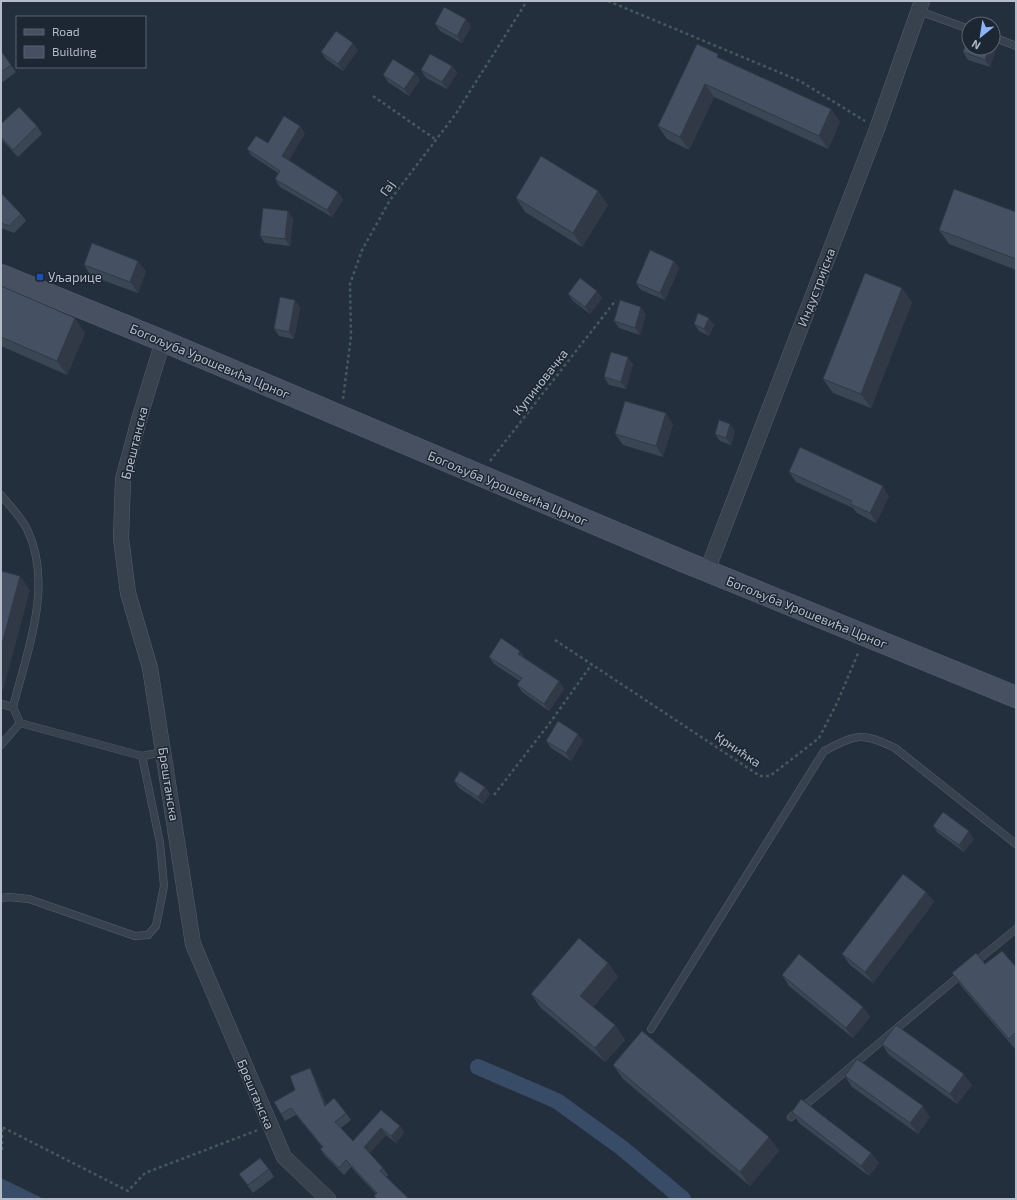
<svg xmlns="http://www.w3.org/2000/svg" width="1017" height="1200" font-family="'Exo 2',sans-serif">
  <rect width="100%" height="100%" fill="#242f3e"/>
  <!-- water -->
  <polygon fill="#394c67" points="1,1178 44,1199 1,1199"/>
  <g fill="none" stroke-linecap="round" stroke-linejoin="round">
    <!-- canal -->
    <polyline stroke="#394c67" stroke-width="16" points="478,1067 557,1101 622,1148 683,1199"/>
    <defs>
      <g id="lane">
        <polyline points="919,11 969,29"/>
        <polyline points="993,37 1016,46"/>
        <path d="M1,495c8,10 20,22 26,34 27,56 0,122 -14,178"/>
        <polyline points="1,704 13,707 20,723 142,756 164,752"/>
        <polyline points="1,745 20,723"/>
        <polyline points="1,898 9,897 29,899 135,936 148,935 156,926 164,886 160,843 142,756"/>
        <polyline points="973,964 1016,929"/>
        <path d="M651,1029l173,-278c32,-16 37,-20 71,-3l121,96"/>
        <polyline points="791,1117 964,972"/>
      </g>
      <g id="street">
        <polyline points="163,341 140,416 123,479 121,538 128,593 150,668 193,944 284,1157 328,1199"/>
        <polyline points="707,571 877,129 922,1"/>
      </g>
      <polyline id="secondary" points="1,275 163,341 685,562 1016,697"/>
    </defs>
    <!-- lane casing -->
    <use href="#lane" stroke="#565f6c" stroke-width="8"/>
    <!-- street casing -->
    <use href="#street" stroke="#565f6c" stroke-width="16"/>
    <!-- secondary casing -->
    <use href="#secondary" stroke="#565f6c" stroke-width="22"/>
    <!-- path -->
    <g stroke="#44595c" stroke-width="2.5" stroke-dasharray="3 3" stroke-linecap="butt">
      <polyline points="608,1 800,81 865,121"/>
      <polyline points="373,96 435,139"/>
      <polyline points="343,399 351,336 350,284 362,250 390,200 455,115 527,1"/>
      <polyline points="490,461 616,300"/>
      <polyline points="555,640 760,776 770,776 819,738 837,703 859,651"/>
      <polyline points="494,795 549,724 592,664"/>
      <polyline points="2,1150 2,1127 128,1191 145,1173 258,1130"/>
    </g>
    <!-- lane -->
    <use href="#lane" stroke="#38414e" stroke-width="7"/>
    <!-- street -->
    <use href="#street" stroke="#38414e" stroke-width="15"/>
    <!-- secondary -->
    <use href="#secondary" stroke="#465061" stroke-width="21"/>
  </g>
  <!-- wall -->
  <g fill="#3b4654">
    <polygon points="435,24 471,26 462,43 440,31"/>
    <polygon points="997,45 990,67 968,60 963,52"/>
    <polygon points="358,50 343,71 326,59 321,52"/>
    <polygon points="1,51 16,72 3,82 1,80"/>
    <polygon points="721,59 831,109 840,122 828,149 714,97 689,150 667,139 658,126"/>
    <polygon points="452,66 457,73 447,89 426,78 421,70"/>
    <polygon points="415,73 420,80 409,96 388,82 383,75"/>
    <polygon points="1,124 37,126 42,134 18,157 1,139"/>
    <polygon points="305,133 289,160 338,192 343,200 332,217 280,187 275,179 278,173 252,156 247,149"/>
    <polygon points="1,193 21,214 26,221 14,233 1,228"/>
    <polygon points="516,198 608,205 582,247 525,212"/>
    <polygon points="288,211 293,219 290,246 265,243 260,236"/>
    <polygon points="1016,212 1016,270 949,244 939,230"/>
    <polygon points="674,261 679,268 665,300 641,290 636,283"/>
    <polygon points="84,265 146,271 138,293 91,276"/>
    <polygon points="1,286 85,333 67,375 1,346"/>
    <polygon points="568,294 602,298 590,314 573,301"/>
    <polygon points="912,302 871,408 833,393 823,379"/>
    <polygon points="300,307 294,339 279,336 274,329"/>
    <polygon points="646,314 640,335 619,328 614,321"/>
    <polygon points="694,324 714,325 709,336 699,331"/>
    <polygon points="633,364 626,389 609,385 604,377"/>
    <polygon points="673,424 663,457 623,445 615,434"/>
    <polygon points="735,431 731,445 720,441 715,434"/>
    <polygon points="789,472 889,496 876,523 857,513 853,508 796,482"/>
    <polygon points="489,657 525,658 559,681 564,689 549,711 522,692 517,685 520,681 494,664"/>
    <polygon points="546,741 583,741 571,761 551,748"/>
    <polygon points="454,781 485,787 490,794 483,804 459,788"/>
    <polygon points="933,826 974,839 964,852 938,833"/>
    <polygon points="926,892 934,902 873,983 850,965 842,954"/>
    <polygon points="608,963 618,977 593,1007 615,1025 625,1040 605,1062 541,1008 531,994"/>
    <polygon points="985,964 1016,967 1016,1050 962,987 952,973"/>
    <polygon points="782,975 863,1007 870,1017 853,1038 789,986"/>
    <polygon points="882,1044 972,1085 957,1104 889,1055"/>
    <polygon points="613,1065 769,1137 779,1151 750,1186 623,1079"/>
    <polygon points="314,1076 326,1104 346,1113 351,1120 341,1128 353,1141 381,1110 400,1126 404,1133 396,1143 386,1135 369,1154 383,1168 388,1175 386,1177 409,1199 376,1199 374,1196 376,1194 351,1167 344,1175 325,1156 320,1149 322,1147 296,1115 285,1121 281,1114 295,1090"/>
    <polygon points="845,1076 930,1117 918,1134 852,1087"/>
    <polygon points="792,1112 871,1153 879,1163 869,1176 799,1123"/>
    <polygon points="269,1169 274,1177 253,1193 239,1174"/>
  </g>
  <!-- shaded-wall -->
  <g fill="#303945">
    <polygon points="466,19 471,26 462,43 457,36"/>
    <polygon points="993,40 997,45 990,67 985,60 989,48 993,48"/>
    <polygon points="353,43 358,50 343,71 338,64"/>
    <polygon points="452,66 457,73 447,89 442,82"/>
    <polygon points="415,73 420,80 409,96 404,89"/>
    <polygon points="705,84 714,97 689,150 680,137"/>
    <polygon points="831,109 840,122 828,149 819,136"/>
    <polygon points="300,126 305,133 287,163 282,156"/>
    <polygon points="598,191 608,205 582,247 573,233"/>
    <polygon points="338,192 343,200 332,217 327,210"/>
    <polygon points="288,211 293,219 290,246 285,239"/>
    <polygon points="138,261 146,271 138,293 130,282"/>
    <polygon points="674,261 679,268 665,300 660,293"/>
    <polygon points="902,288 912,302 871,408 861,394"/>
    <polygon points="597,291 602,298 590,314 585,307"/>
    <polygon points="295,300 300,307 294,339 289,332"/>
    <polygon points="641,307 646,314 640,335 635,328"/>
    <polygon points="75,318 85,333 67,375 57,361"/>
    <polygon points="709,318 714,325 709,336 704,329"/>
    <polygon points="628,357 633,364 626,389 621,382"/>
    <polygon points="666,413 673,424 663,457 656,446"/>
    <polygon points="730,424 735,431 731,445 726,438"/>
    <polygon points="883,486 889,496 876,523 870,513"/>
    <polygon points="20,576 30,590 3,691 1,687 1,648"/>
    <polygon points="520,651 525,658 523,661 518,654"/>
    <polygon points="559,681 564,689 549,711 544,704"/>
    <polygon points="578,734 583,741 571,761 566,753"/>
    <polygon points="485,787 490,794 483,804 478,797"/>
    <polygon points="969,831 974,839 964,852 959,845"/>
    <polygon points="926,892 934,902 873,983 865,972"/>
    <polygon points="608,963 618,977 590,1010 580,996"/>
    <polygon points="863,1007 870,1017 853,1038 846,1028"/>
    <polygon points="615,1025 625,1040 605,1062 595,1048"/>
    <polygon points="310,1068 314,1076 330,1113 325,1106"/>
    <polygon points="964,1074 972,1085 957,1104 950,1094"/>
    <polygon points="923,1106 930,1117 918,1134 910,1123"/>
    <polygon points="400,1126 404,1133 396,1143 391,1136"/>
    <polygon points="381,1128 386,1135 369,1154 364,1147"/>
    <polygon points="769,1137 779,1151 750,1186 740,1172"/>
    <polygon points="871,1153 879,1163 869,1176 861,1166"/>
  </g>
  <!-- building -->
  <g fill="#455162" stroke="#303945">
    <polygon points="444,7 466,19 457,36 435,24"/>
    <polygon points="336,31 353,43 338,64 321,52"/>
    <polygon points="969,34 969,48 989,48 985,60 963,52"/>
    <polygon points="697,44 718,54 717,57 831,109 819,136 705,84 680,137 658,126"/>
    <polygon points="1,51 11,65 1,72"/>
    <polygon points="430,54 452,66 442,82 421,70"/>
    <polygon points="393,59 415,73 404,89 383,75"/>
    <polygon points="19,107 37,126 13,150 1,137 1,124"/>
    <polygon points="284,116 300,126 282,156 338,192 327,210 275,179 280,171 247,149 256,136 268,143"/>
    <polygon points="541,156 598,191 573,233 516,198"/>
    <polygon points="954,189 1016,212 1016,259 939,230"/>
    <polygon points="1,193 21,214 9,226 1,223"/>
    <polygon points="263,208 288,211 285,239 260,236"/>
    <polygon points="92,243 138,261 130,282 84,265"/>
    <polygon points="650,250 674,261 660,293 636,283"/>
    <polygon points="865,273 902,288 861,394 823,379"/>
    <polygon points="580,278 597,291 585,307 568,294"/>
    <polygon points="1,286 75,318 57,361 1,337"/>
    <polygon points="280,297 295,300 289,332 274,329"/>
    <polygon points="620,300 641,307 635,328 614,321"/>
    <polygon points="698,313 709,318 704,329 694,324"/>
    <polygon points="611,352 628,357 621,382 604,377"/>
    <polygon points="625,401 666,413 656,446 615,434"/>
    <polygon points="719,420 730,424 726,438 715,434"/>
    <polygon points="800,447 883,486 870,513 850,504 852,501 789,472"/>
    <polygon points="1,571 20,576 1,648"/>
    <polygon points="501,638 520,651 518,654 559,681 544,704 517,685 522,678 489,657"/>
    <polygon points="558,721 578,734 566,753 546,741"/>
    <polygon points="460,771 485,787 478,797 454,781"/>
    <polygon points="943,812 969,831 959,845 933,826"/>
    <polygon points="903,874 926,892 865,972 842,954"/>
    <polygon points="579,938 608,963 580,996 615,1025 595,1048 531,994"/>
    <polygon points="1002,951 1016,967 1016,1032 1009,1039 952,973 976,953 985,964"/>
    <polygon points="799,954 863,1007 846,1028 782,975"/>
    <polygon points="896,1025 964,1074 950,1094 882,1044"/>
    <polygon points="642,1031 769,1137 740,1172 613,1065"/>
    <polygon points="857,1059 923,1106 910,1123 845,1076"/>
    <polygon points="310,1068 325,1106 334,1098 346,1113 335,1122 353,1141 381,1110 400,1126 391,1136 381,1128 364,1147 383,1168 380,1171 408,1198 407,1199 377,1199 374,1196 377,1193 346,1160 339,1168 320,1149 323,1147 291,1108 281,1114 274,1102 295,1090 290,1076"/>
    <polygon points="801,1099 871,1153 861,1166 792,1112"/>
    <polygon points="260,1158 269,1169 248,1185 239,1174"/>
  </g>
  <!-- markers -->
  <rect fill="#1a4fb4" stroke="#1d2633" stroke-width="1.5" x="36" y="273" width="8" height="8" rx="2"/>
  <g text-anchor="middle" stroke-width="3" stroke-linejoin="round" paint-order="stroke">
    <!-- street labels -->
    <g font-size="13" fill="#b4bcc9" stroke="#1d2633">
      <text transform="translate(387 188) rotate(-55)" y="5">Гај</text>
      <text transform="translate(816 287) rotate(-69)" y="5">Индустријска</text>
      <text transform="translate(210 361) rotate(23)" y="5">Богољуба Урошевића Црног</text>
      <text transform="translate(540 382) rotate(-52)" y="5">Купиновачка</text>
      <text transform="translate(134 443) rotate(-76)" y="5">Брештанска</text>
      <text transform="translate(508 488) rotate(23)" y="5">Богољуба Урошевића Црног</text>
      <text transform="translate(807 612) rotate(22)" y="5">Богољуба Урошевића Црног</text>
      <text transform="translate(738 749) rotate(34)" y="5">Крнићка</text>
      <text transform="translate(169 784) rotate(81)" y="5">Брештанска</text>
      <text transform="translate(256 1094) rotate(67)" y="5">Брештанска</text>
    </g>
    <!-- poi labels -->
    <g font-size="13" fill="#b4bcc9" stroke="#1d2633" text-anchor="start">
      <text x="48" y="282">Уљарице</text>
    </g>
  </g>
  <!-- border -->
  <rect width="1017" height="1200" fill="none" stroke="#b4bcc9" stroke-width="4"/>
  <!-- legend -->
  <rect x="16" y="16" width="130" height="52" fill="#1d2633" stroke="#59626f"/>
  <rect x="24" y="29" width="20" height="6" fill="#465061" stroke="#59626f"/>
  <text x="52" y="36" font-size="12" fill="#b4bcc9">Road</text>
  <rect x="24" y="46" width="20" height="12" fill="#455162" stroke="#59626f"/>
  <text x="52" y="56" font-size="12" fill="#b4bcc9">Building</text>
  <!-- north arrow -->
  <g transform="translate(981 36) rotate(210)"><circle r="19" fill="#1d2633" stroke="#59626f"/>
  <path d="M0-3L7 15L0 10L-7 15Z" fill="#8ab4f8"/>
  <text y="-6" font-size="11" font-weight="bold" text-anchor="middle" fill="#b4bcc9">N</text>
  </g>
</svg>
